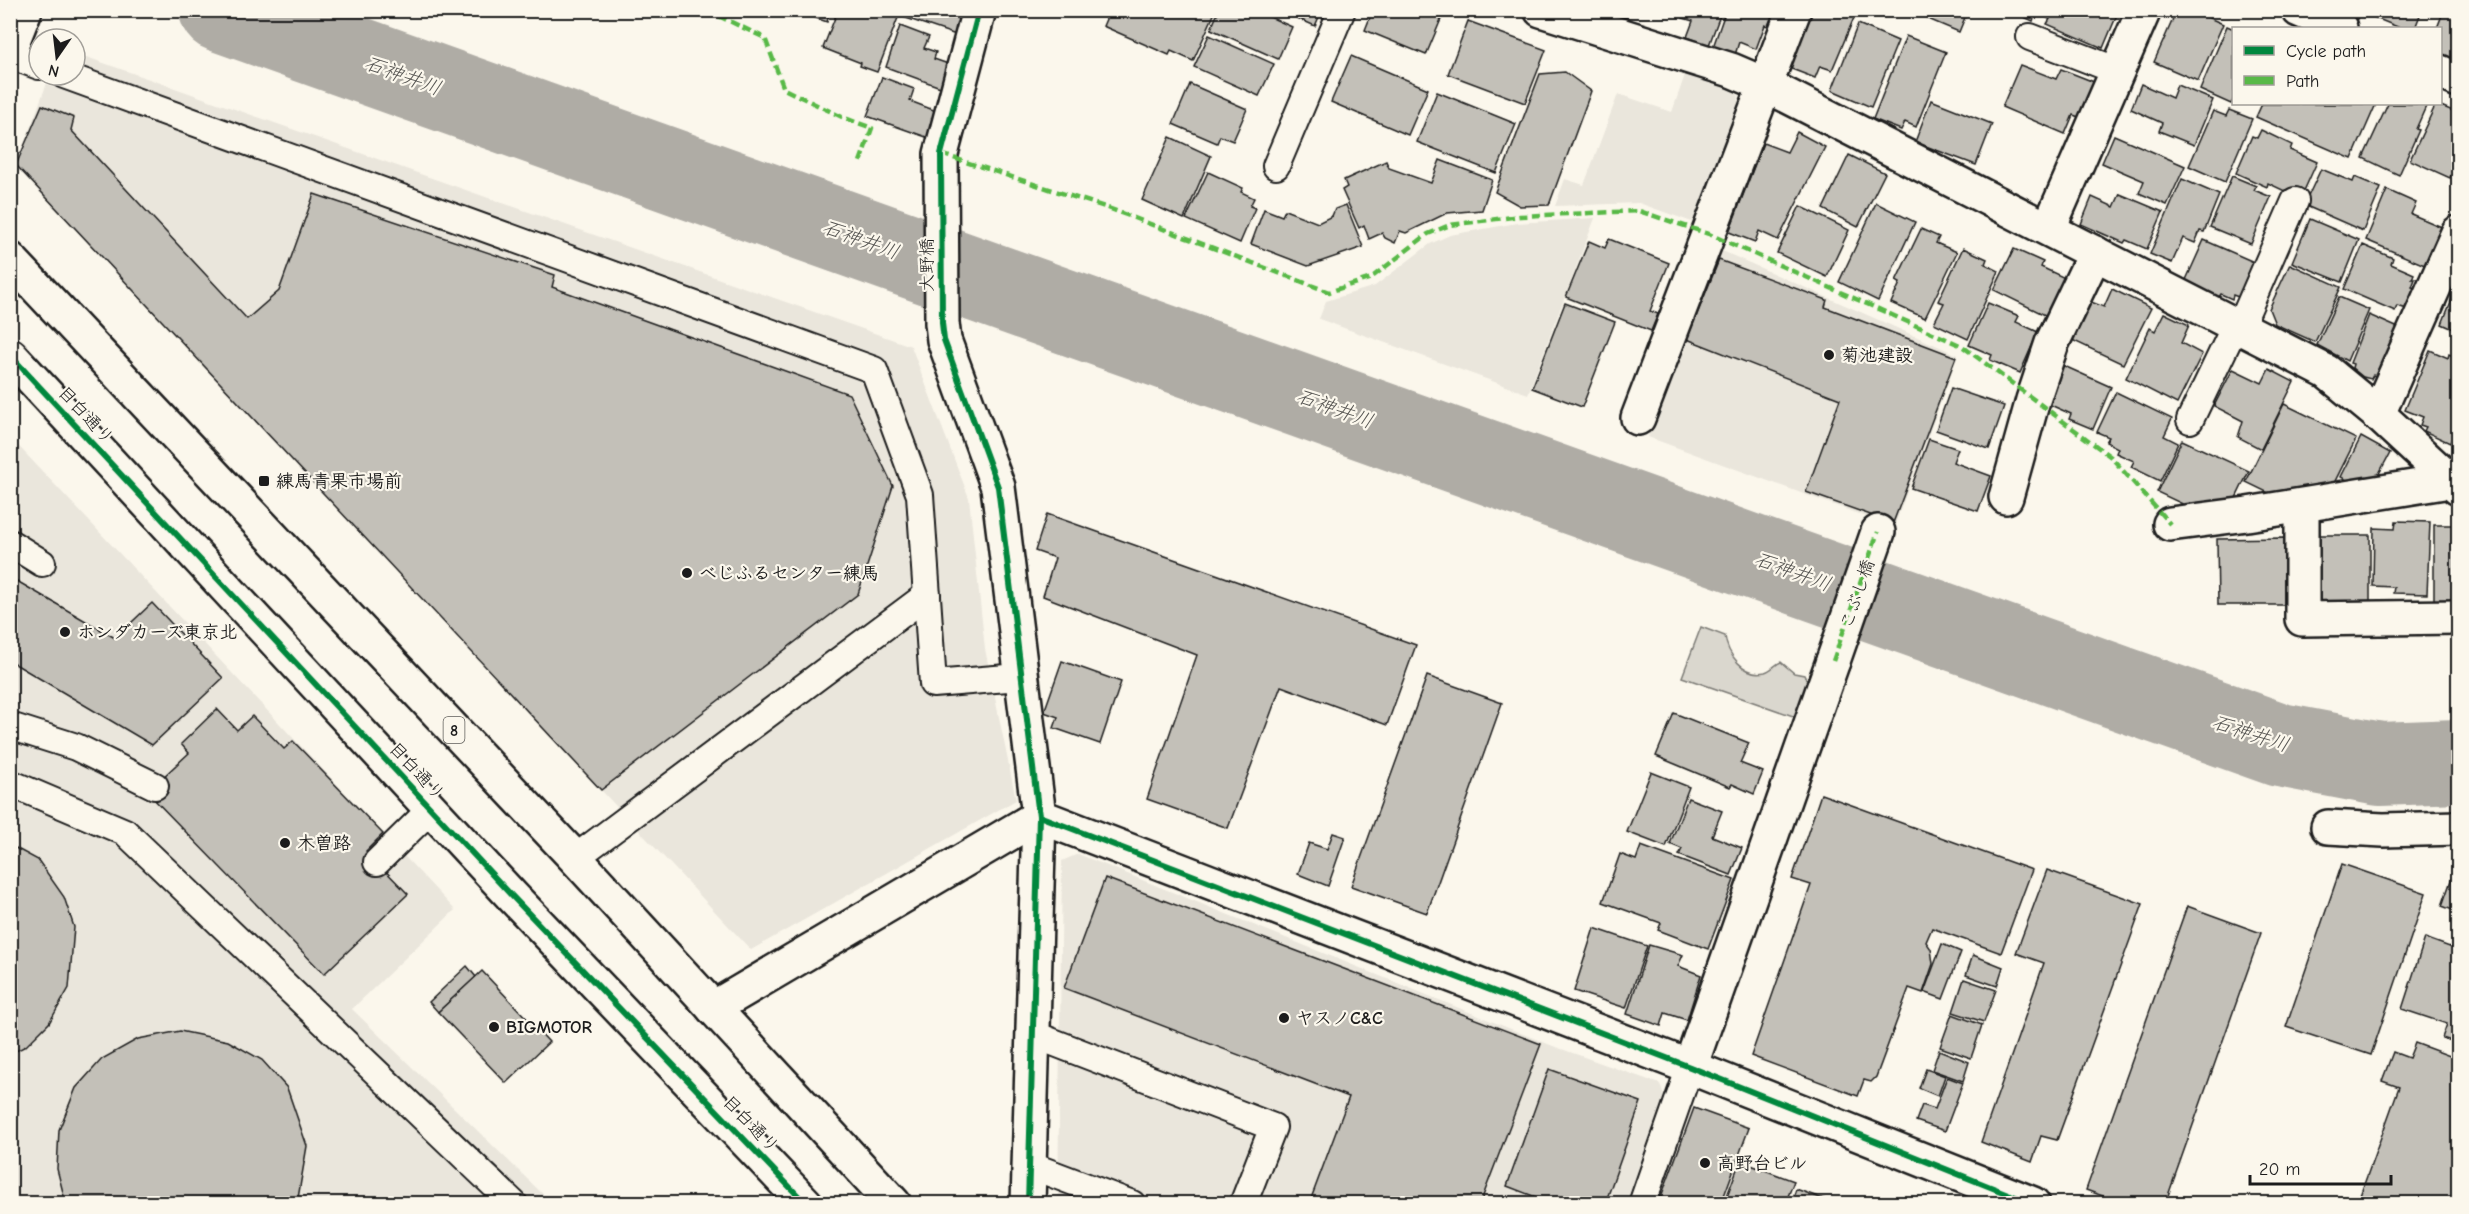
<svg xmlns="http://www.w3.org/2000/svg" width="2469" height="1214" font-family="'Comic Neue','Klee One',sans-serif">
  <rect width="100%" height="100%" fill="#fbf7ec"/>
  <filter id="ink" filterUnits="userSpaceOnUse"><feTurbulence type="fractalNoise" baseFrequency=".0167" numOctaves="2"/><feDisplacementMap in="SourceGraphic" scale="12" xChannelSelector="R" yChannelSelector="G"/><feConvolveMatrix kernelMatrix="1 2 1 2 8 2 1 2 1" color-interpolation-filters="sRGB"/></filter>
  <g filter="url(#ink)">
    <!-- built -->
    <g fill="#eae6dc">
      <polygon points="75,53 911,346 969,498 985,649 1016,800 751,950 16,166 50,75 75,75"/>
      <polygon points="1686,72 1723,83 1739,96 1737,110 1692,222 1639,203 1555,206 1565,179 1584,185 1618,94 1672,112"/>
      <polygon points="1595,218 1528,394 1319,319 1326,301 1375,286 1430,244 1450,235 1517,223"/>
      <polygon points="1720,250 1958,355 1894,527 1648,437"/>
      <polygon points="10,437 455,910 352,1009 552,1203 11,1203"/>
      <polygon points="1078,854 1553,1046 1660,1084 1664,1097 1626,1203 1058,1204 1062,861"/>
    </g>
    <!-- green -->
    <path fill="#dad7ce" stroke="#7b7a75" stroke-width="1.5" d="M1701,627l24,9c2,18 19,41 40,36 7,-2 10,-8 16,-10l13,11 10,2 4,8 -12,34 -114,-40z"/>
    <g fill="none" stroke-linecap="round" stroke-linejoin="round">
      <!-- river -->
      <polyline stroke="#afaca5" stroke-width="84" points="221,10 2280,745 2380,764 2458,761"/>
    </g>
    <!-- building -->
    <g fill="#c3c0b8" stroke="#1c1c1c" stroke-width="1.5">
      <polygon points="739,10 762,10 760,17"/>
      <polygon points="794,10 830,10 827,22"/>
      <polygon points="838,10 901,10 877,72 860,66 861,63 823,48"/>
      <polygon points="905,10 967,10 959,36 903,17"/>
      <polygon points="1110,10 1216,10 1193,61 1171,51 1169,55 1103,26"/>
      <polygon points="1219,10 1254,10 1292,27 1278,59 1211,29"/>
      <polygon points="1279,10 1322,10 1315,26"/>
      <polygon points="1373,10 1426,10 1442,17 1426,55 1365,30"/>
      <polygon points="1685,10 1722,10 1709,45 1687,37 1693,21 1683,18"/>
      <polygon points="1726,10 1774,10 1768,26 1765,25 1756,49 1739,42 1735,55 1713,47"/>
      <polygon points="1812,10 1851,10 1856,13 1832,70 1820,66 1815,78 1789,68"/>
      <polygon points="1914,10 1968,10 1959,32 1928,19 1930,17"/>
      <polygon points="2008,10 2037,10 2033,21"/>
      <polygon points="2042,10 2119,10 2103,48 2047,24 2050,19 2040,15"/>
      <polygon points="2177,10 2191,10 2223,24 2198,81 2154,62"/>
      <polygon points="2336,10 2361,10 2357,19"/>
      <polygon points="2367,10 2422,10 2415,28 2400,28 2366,14"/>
      <polygon points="2444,10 2458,10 2458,60 2440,54 2440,28 2437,28"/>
      <polygon points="1468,21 1546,50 1525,103 1448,74"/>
      <polygon points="1858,24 1898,41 1871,107 1832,90"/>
      <polygon points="900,26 929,37 924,48 936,52 934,59 951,65 943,88 886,67"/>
      <polygon points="2227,26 2234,29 2234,98 2231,104 2200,90"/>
      <polygon points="1209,35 1274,64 1259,96 1194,67"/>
      <polygon points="1906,36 1946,52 1916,127 1905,122 1901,130 1873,119"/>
      <polygon points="1351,56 1428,89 1408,135 1331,102"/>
      <polygon points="2020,65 2056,79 2061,69 2094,82 2079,117 2073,115 2065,134 2002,107"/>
      <polygon points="1565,72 1591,91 1549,205 1520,206 1495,192 1540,74"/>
      <polygon points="882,77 914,89 910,101 936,111 932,124 935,125 929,138 867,116"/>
      <polygon points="1190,84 1247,109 1233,141 1220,136 1217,143 1173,124"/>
      <polygon points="2141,84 2172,98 2177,85 2213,100 2194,145 2159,131 2162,123 2131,109"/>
      <polygon points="1437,92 1516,124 1496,173 1417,142"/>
      <polygon points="1931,100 1992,124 1976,165 1915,142"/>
      <polygon points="2262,104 2376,104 2352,159 2256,117"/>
      <polygon points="2388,104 2427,104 2416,129 2419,130 2399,175 2363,158"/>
      <polygon points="2436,104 2458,113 2458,170 2454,168 2450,178 2410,160"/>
      <polygon points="42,105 74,118 71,130 247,319 279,291 314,194 555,275 552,287 849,394 893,486 858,594 601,790 16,165"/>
      <polygon points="2229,110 2252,119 2225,182 2189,166 2213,111 2226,116"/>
      <polygon points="2261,130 2292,145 2290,150 2317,162 2303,193 2291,194 2268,183 2267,187 2236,173 2252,136 2257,138"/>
      <polygon points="1797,132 1825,147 1778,240 1759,231 1755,242 1729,232 1763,143 1787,152"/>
      <polygon points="2114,135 2185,166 2167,205 2139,193 2144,181 2102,163"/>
      <polygon points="1170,137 1211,156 1184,219 1142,200"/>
      <polygon points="1849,155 1885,173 1858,227 1823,209"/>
      <polygon points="1440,160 1492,180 1482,210 1447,213 1406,233 1400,231 1395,243 1385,238 1382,233 1369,239 1364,225 1359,228 1342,190 1347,187 1344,180 1386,161 1389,168 1431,183"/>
      <polygon points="2321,169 2353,182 2355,177 2381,188 2363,231 2304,205"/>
      <polygon points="1208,172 1243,188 1241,192 1254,198 1250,206 1255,208 1240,243 1186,219"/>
      <polygon points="2232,176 2256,186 2254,190 2271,197 2251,244 2210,227"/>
      <polygon points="2182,179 2219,195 2204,232 2200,231 2195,243 2183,238 2172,263 2150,254"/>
      <polygon points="2387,190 2416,203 2411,214 2444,228 2427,266 2366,240"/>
      <polygon points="2120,194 2163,212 2147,249 2126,240 2124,243 2081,224 2092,197 2114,207"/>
      <polygon points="1876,203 1915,222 1878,301 1839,282"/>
      <polygon points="1346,205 1363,247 1308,266 1251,244 1264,209 1282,216 1285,210 1318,223 1332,216 1335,209"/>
      <polygon points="1800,206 1849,230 1827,277 1777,253"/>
      <polygon points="2310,219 2359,240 2342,282 2292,262"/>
      <polygon points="1921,229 1939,237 1936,243 1957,252 1925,318 1891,303 1900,283 1896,281"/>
      <polygon points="1609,239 1669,263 1650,311 1658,314 1651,331 1566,297 1589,241 1605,248"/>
      <polygon points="2204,240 2256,263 2241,298 2233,295 2232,299 2221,294 2219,297 2185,282"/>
      <polygon points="2363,245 2393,258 2391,264 2414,274 2412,279 2415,279 2412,287 2415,288 2407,309 2397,306 2395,311 2344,289"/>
      <polygon points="1963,248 1987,259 1985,264 1999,271 1968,339 1934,323 1944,303 1938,301"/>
      <polygon points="2014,249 2043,262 2041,267 2065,278 2047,316 1994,290"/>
      <polygon points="1719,260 1827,300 1825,307 1956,357 1893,523 1806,492 1840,399 1687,339"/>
      <polygon points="2290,264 2341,287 2315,342 2275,324 2269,309"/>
      <polygon points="2458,284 2458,331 2442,324"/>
      <polygon points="2112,289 2151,308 2123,364 2072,340 2091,302 2104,307"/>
      <polygon points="2339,297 2369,310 2347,361 2317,345"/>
      <polygon points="1565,303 1615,322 1582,407 1532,388"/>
      <polygon points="1988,303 2019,316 2016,322 2038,332 2020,373 1990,360 1992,355 1969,345"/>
      <polygon points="2164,313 2189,325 2181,343 2202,354 2177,404 2126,378 2150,328 2155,331"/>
      <polygon points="2369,315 2403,330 2382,379 2373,375 2371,379 2363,377 2352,368 2353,364 2350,363"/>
      <polygon points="2430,350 2448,358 2449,354 2458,358 2458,423 2450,443 2424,431 2426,427 2420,425 2423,417 2405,410"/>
      <polygon points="2062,365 2111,387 2093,429 2069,419 2071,414 2046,403"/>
      <polygon points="2233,369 2262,383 2269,369 2294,382 2261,449 2238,437 2243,421 2214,406"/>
      <polygon points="1951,388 2004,406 1989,449 1936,430"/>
      <polygon points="2116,392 2172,419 2164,436 2178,443 2160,481 2131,467 2134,461 2116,453 2118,448 2106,442 2109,437 2097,432"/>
      <polygon points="2284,404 2356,439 2332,487 2279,498 2246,482"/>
      <polygon points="2361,437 2390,453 2375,481 2357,485 2341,477"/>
      <polygon points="1929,439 1958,449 1953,462 1991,476 1978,511 1911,488"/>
      <polygon points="2182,440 2249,471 2235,500 2191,508 2157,492"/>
      <polygon points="1047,514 1416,645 1387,725 1281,686 1228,828 1147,799 1197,655 1043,596 1055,558 1035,551"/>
      <polygon points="2396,521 2430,522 2427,594 2393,593 2394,587 2373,586 2374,528 2395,529"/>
      <rect x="2434" y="525" width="24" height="75"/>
      <rect x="2310" y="535" width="60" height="68"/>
      <polygon points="2284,538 2285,605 2218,605 2217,539"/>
      <polygon points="10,577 115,638 152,603 223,678 152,745 10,661"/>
      <polygon points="1062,661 1121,682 1100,744 1054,728 1058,717 1044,712"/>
      <polygon points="1427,676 1502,703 1427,913 1351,886"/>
      <polygon points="217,709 237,730 252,716 284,749 293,741 383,834 366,851 408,894 324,974 147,792 189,753 181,744"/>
      <polygon points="1674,713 1749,743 1740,763 1763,772 1754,794 1732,784 1730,787 1656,756"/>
      <polygon points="1651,772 1689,787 1666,847 1627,832"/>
      <polygon points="1821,794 2032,870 2001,953 1932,928 1926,942 1931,949 1933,964 1923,993 1909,988 1876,1077 1871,1082 1864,1080 1858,1096 1751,1056 1811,885 1792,879"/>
      <polygon points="1688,798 1722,811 1712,836 1742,848 1731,875 1679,855 1682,849 1670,844"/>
      <polygon points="1333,833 1345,837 1328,886 1298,874 1309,843 1327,849"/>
      <polygon points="10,845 38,860 64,897 74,927 69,988 49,1023 26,1046 10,1054"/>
      <polygon points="1641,846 1734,880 1708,949 1658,930 1661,923 1603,902 1620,854 1636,860"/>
      <polygon points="2458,860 2458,912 2442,906"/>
      <polygon points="2342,864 2426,893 2371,1055 2286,1027"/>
      <polygon points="2047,870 2143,904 2057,1140 2041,1136 2032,1162 1981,1142 2044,963 2016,953"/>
      <polygon points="1105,878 1541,1044 1480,1204 1309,1204 1349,1097 1064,988"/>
      <polygon points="2187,906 2261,933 2165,1204 2125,1204 2086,1190"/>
      <polygon points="1594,928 1647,946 1626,1008 1574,991"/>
      <polygon points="2425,938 2458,950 2458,1043 2442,1038 2447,1024 2402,1009"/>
      <polygon points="1942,944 1961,952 1943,999 1924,992"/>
      <polygon points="1649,945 1683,955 1678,966 1701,975 1687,1020 1665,1013 1661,1026 1627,1014"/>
      <polygon points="1973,955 2003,967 1997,986 1966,975"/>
      <polygon points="467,966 476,977 438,1012 429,1002"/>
      <polygon points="482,971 549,1042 506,1083 438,1012"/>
      <polygon points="1964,979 1996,990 1984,1022 1953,1012"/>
      <polygon points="1952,1014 1982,1025 1971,1058 1940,1047"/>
      <polygon points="180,1031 228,1041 262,1060 287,1088 307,1146 297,1204 66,1204 57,1169 59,1130 76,1088 102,1059 138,1039"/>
      <polygon points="2415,1043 2458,1059 2458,1180 2450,1204 2357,1204 2399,1087 2382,1081 2393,1052 2409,1058"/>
      <polygon points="1939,1050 1969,1062 1963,1081 1932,1070"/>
      <polygon points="1549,1069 1641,1102 1605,1204 1554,1204 1507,1186"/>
      <polygon points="1926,1069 1945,1076 1938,1096 1919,1088"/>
      <polygon points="1947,1077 1963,1083 1945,1131 1916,1121 1922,1105 1935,1109"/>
      <polygon points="1694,1108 1749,1128 1721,1204 1678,1204 1661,1197"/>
      <polygon points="1740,1161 1794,1181 1785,1204 1724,1204"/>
      <polygon points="1796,1189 1837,1204 1791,1204"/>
    </g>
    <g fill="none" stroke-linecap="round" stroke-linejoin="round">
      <defs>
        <g id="service">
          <polyline points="2030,37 2118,71"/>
          <polyline points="10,55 39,66"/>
          <polyline points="64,75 874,370 920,495 933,684 1020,677"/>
          <polyline points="1276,166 1342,10"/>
          <polyline points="2240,327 2295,201"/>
          <polyline points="2190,420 2236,324"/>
          <polyline points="10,543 42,563"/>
          <polyline points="10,726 76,747 155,786"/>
          <polyline points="10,783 125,832 514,1204"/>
          <polyline points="575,858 927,595"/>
          <polyline points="377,862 431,809"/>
          <polyline points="1032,1034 1273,1127 1243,1204"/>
          <polyline points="1029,1165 1132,1204"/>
          <polyline points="1642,1204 1690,1067"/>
        </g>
        <polyline id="pedestrian" points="1833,661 1878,532"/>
        <g id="minor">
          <polyline points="979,10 941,154 942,323 944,340 998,487 1039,816 1028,1204"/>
          <polyline points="1541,10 1731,70 1766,85 2327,372 2378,414 2458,488"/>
          <polyline points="2299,10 2340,28"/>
          <polyline points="2440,72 2458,80"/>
          <polyline points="2049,228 2144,10"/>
          <polyline points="2378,414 2458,233"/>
          <polyline points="1638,418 1794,10"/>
          <polyline points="2006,497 2033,400 2052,343 2095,253"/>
          <polyline points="2302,506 2302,619 2458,617"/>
          <polyline points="2170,524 2247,514 2450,481"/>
          <polyline points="2328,827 2383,830 2458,828"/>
          <polyline points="713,1008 1039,816"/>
          <polyline points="1690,1067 1833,661"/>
        </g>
        <g id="tertiary">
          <polyline points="10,48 25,10"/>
          <polyline points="1039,816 1690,1067 2033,1204"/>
        </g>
        <g id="primary">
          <polyline points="10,259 575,858 894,1204"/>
          <polyline points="10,355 512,896 806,1204"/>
        </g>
      </defs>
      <!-- service casing -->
      <use href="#service" stroke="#1c1c1c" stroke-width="30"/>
      <!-- pedestrian casing -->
      <use href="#pedestrian" stroke="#1c1c1c" stroke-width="38"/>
      <!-- minor casing -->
      <use href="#minor" stroke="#1c1c1c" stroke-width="38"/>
      <!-- tertiary casing -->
      <use href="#tertiary" stroke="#1c1c1c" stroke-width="38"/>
      <!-- primary casing -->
      <use href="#primary" stroke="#1c1c1c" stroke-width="38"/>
      <!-- service -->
      <use href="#service" stroke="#fbf7ec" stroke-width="26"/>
      <!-- pedestrian -->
      <use href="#pedestrian" stroke="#fbf7ec" stroke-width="33"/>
      <!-- minor -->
      <use href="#minor" stroke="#fbf7ec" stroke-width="33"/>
      <!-- tertiary -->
      <use href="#tertiary" stroke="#fbf7ec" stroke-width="33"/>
      <!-- primary -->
      <use href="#primary" stroke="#fbf7ec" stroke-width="33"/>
      <!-- quiet -->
      <g stroke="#58b947" stroke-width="4.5" stroke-dasharray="9 4.5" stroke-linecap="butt">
        <polyline points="706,10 765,38 784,89 842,117 872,128 860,162"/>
        <polyline points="941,154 1108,208 1329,292 1371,278 1428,234 1450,225 1520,216 1639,211 1709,234 1962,346 2111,457 2170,524"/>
        <polyline points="1833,661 1878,532"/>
      </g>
      <defs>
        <g id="cycleway">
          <polyline points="979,10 941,154 942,323 944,340 998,487 1039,816 1028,1204"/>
          <polyline points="10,355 512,896 806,1204"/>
          <polyline points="1039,816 1690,1067 2033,1204"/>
        </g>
      </defs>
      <!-- cycleway casing -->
      <use href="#cycleway" stroke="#fbf7ec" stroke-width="10"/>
      <!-- cycleway -->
      <use href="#cycleway" stroke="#00873e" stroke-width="6"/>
    </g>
  </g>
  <!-- markers -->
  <g fill="#1c1c1c" stroke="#fbf7ec" stroke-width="2">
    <circle cx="1829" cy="355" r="6"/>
    <rect x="258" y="475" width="12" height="12" rx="3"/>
    <circle cx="687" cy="573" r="6"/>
    <circle cx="65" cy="632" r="6"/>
    <circle cx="285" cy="843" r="6"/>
    <circle cx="1284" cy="1018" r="6"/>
    <circle cx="494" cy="1027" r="6"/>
    <circle cx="1705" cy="1163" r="6"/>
  </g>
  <g text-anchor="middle" stroke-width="4.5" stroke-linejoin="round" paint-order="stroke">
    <!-- shield labels -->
    <rect fill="#fbf7ec" stroke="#5f5e5a" stroke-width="1.5" x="443.5" y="717" width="21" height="26" rx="4.5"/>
    <g font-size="16" font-weight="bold" fill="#1c1c1c">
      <text x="454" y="736">8</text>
    </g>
    <!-- street labels -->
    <g font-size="18" fill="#1c1c1c" stroke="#fbf7ec">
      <text transform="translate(927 265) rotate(-90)" y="6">大野橋</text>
      <text transform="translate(86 415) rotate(47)" y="6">目白通り</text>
      <text transform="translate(1857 594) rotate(-71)" y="6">こぶし橋</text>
      <text transform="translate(417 771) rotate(47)" y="6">目白通り</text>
      <text transform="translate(751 1124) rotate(46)" y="6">目白通り</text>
    </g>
    <!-- poi labels -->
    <g font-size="18" font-weight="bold" fill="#1c1c1c" stroke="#fbf7ec" text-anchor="start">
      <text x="1841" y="361">菊池建設</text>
      <text x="276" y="487">練馬青果市場前</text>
      <text x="699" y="579">べじふるセンター練馬</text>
      <text x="77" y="638">ホンダカーズ東京北</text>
      <text x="297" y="849">木曽路</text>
      <text x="1296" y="1024">ヤスノC&amp;C</text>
      <text x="506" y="1033">BIGMOTOR</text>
      <text x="1717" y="1169">高野台ビル</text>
    </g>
    <!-- water labels -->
    <g font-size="20" font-style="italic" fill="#575653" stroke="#fbf7ec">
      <text transform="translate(403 75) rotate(20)" y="7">石神井川</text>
      <text transform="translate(861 239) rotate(20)" y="7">石神井川</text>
      <text transform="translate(1335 408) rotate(20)" y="7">石神井川</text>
      <text transform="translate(1793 571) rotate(20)" y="7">石神井川</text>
      <text transform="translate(2251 733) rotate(18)" y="7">石神井川</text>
    </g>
  </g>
  <!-- margin -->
  <rect width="2469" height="1214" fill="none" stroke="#fbf7ec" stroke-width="36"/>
  <rect x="18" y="18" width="2433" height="1178" fill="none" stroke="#1c1c1c" stroke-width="2" filter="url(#ink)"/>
  <!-- legend -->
  <rect x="2232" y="27" width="210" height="78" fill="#fbf7ec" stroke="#a29f99" stroke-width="1.5"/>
  <rect x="2244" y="46" width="30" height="9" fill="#00873e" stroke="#a29f99" stroke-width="1.5"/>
  <text x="2286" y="57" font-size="18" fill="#1c1c1c">Cycle path</text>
  <rect x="2244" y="76" width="30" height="9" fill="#58b947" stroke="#a29f99" stroke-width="1.5"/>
  <text x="2286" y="87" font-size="18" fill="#1c1c1c">Path</text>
  <!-- north arrow -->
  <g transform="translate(57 57) rotate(194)"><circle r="28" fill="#fbf7ec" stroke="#a29f99" stroke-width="1.5"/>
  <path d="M0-4.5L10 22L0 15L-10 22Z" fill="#1c1c1c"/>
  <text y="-9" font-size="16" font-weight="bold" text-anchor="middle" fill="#1c1c1c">N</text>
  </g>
  <!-- scale -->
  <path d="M2250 1175v9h141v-9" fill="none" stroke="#1c1c1c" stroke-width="3"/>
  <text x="2259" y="1175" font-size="18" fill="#1c1c1c" stroke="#fbf7ec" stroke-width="4.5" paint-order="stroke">20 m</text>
</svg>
